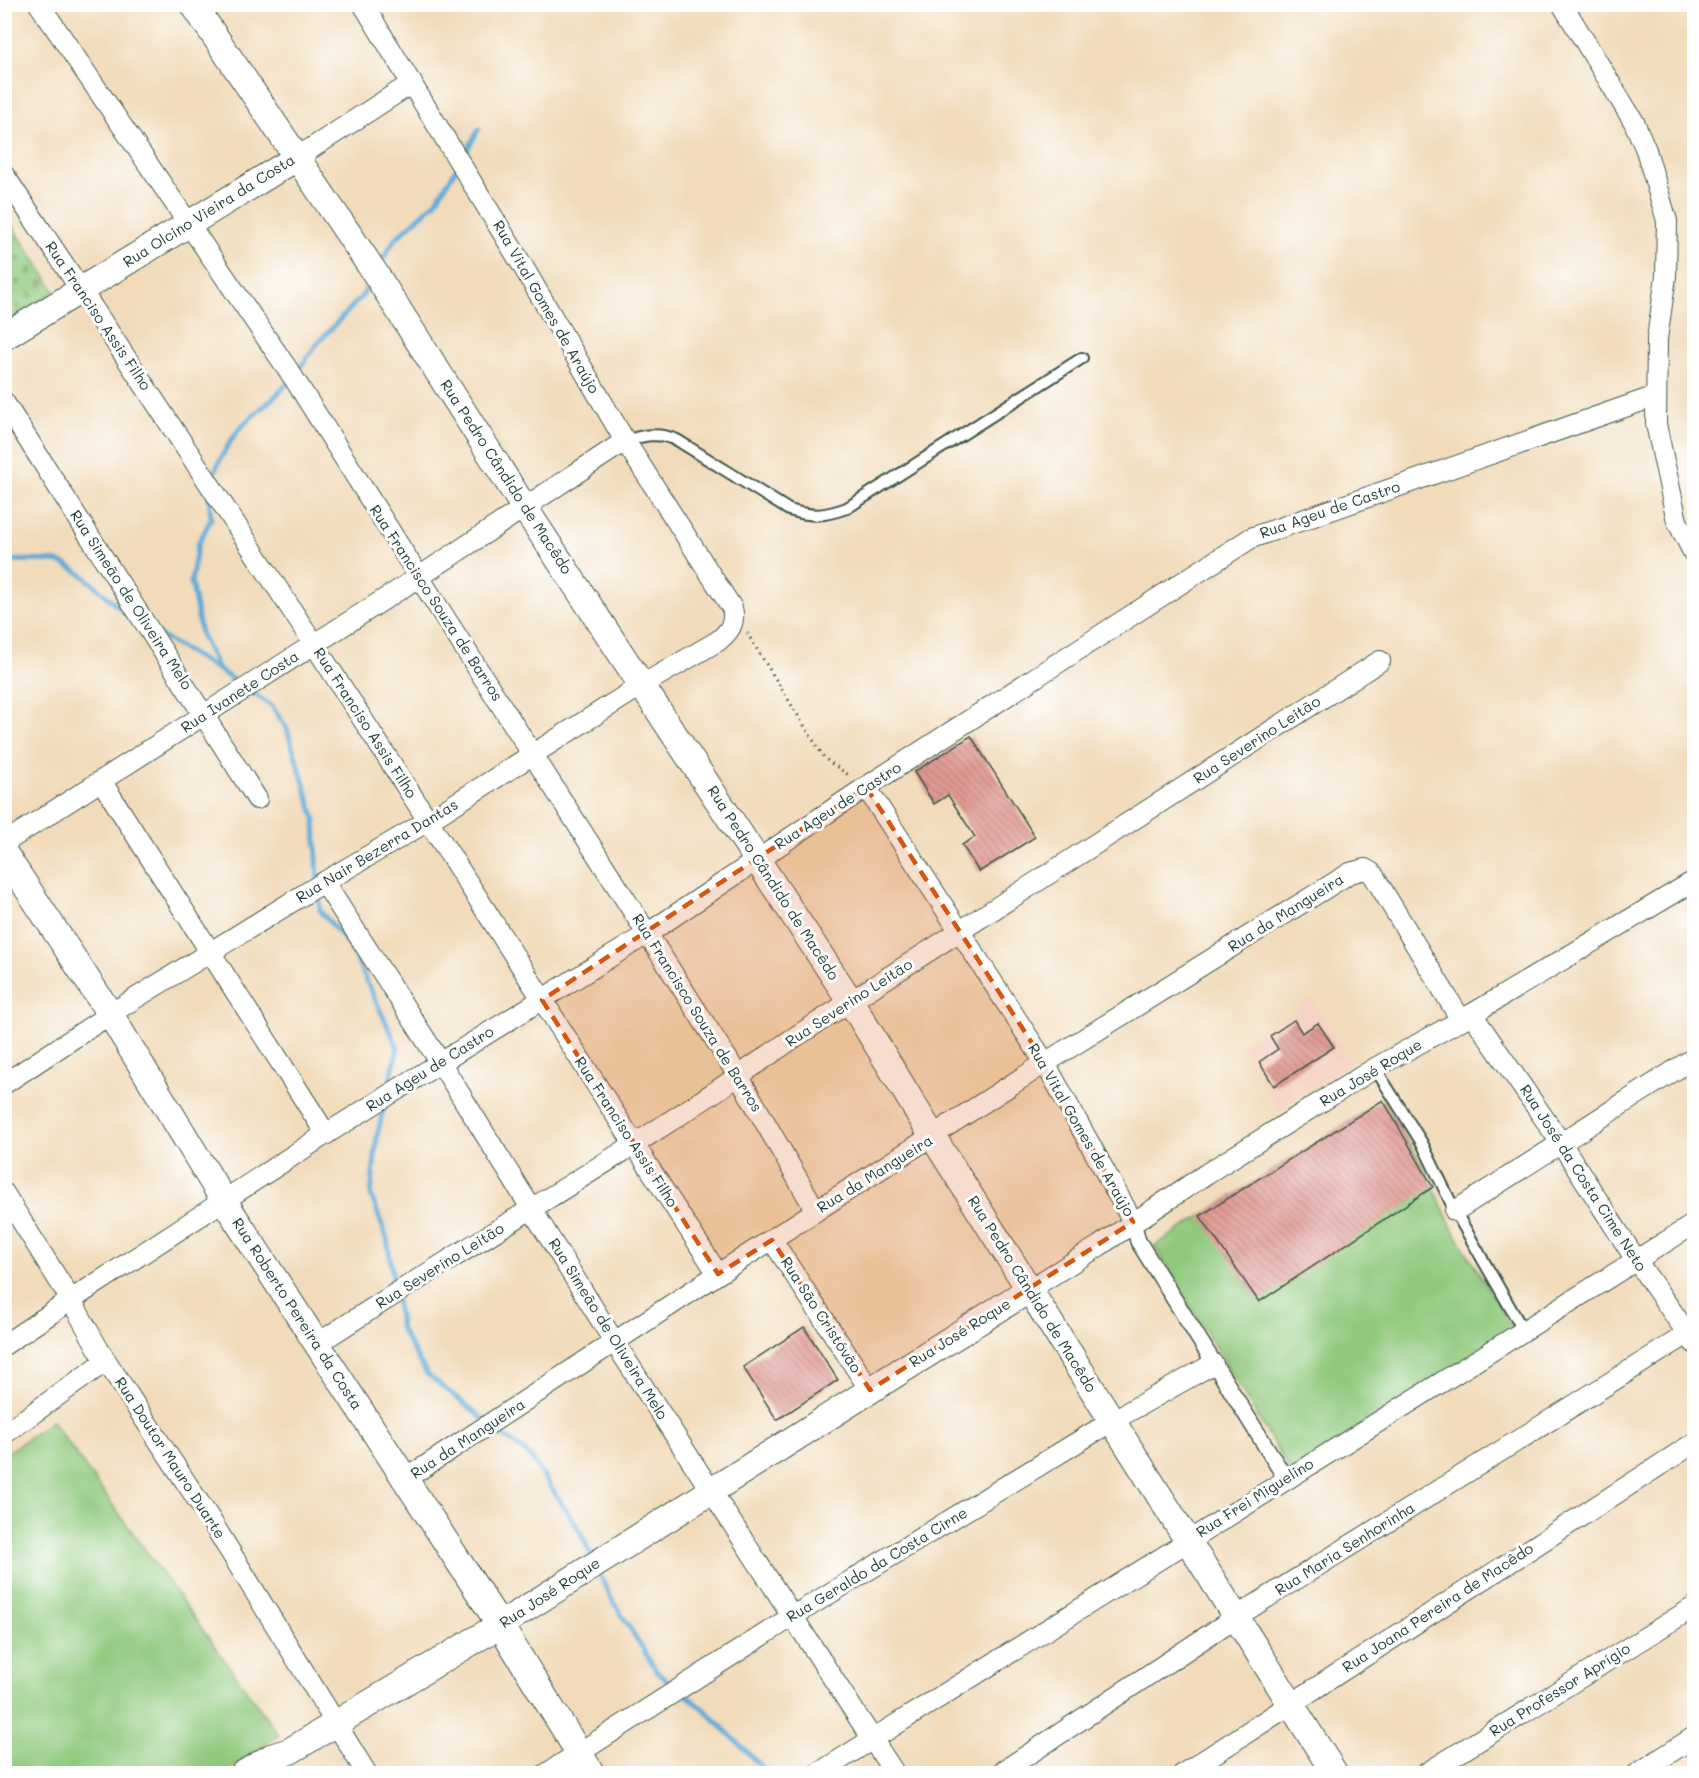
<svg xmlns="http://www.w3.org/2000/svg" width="1699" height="1778" font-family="Mali,sans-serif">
  <defs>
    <pattern id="cemetery-stones" width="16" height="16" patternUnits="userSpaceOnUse" patternTransform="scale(1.5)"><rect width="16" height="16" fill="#90c97d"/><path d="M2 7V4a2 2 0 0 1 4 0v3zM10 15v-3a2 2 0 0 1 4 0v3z" fill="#75a467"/></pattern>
    <pattern id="building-back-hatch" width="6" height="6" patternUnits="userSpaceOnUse" patternTransform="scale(1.5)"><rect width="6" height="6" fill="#e19993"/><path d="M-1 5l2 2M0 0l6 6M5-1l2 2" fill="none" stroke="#b67e79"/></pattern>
  </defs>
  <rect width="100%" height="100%" fill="#fff"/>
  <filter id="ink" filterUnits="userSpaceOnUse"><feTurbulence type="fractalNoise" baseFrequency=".0167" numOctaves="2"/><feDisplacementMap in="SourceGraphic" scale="12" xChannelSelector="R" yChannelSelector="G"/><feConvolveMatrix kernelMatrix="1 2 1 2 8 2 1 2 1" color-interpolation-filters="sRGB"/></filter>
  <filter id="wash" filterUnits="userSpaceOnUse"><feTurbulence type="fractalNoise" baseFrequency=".008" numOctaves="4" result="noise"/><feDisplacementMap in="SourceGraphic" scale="24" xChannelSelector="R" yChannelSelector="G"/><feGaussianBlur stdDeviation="1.35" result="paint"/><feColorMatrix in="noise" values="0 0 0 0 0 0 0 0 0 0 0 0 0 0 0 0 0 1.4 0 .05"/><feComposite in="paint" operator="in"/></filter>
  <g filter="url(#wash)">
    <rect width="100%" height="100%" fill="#f1dbba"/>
    <!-- built -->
    <polygon fill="#f6d2c4" points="1312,1000 1352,1063 1278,1111 1241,1045"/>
    <!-- grass -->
    <g fill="#90c97d" stroke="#588358" stroke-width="1.5">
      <polygon points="1383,1100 1427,1173 1452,1228 1514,1331 1291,1472 1154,1246"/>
      <polygon points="52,1421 279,1735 225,1773 5,1773 4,1455"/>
    </g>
    <!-- cemetery -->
    <polygon fill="url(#cemetery-stones)" stroke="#588358" stroke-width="1.5" points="4,213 55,291 4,324"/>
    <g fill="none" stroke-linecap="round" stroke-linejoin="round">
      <!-- stream -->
      <g stroke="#5eabd8" stroke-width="5">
        <polyline points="462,159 479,129"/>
        <polyline points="380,264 395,239 435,203 457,167"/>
        <polyline points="296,373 317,344 362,296 371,280"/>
        <path d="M212,480c4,-15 19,-42 30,-54 15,-16 34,-27 48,-46"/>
        <polyline points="209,495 211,519 198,544 191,581 201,634 218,669"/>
        <path d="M4,564l7,-4c14,1 35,-1 47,2 27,8 51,40 75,56"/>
        <path d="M161,636c27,17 56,31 81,50"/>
        <polyline points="250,691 272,706 287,729 315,819 318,881"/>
        <polyline points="319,890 320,911 349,944 398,1048 388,1088"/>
        <polyline points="385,1103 377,1136 371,1195 387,1239 395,1290"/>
        <polyline points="396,1299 401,1330 427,1374 487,1422"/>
        <polyline points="494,1428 530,1456 580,1531 592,1557"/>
        <polyline points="598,1571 610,1596 657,1672 676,1687"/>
        <polyline points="683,1692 706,1711 769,1774"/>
      </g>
    </g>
    <g id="blocks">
      <!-- building -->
      <g fill="url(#building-back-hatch)">
        <polygon points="971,736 1035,837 979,872 962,845 975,837 948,795 934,804 914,772"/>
        <polygon points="1294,1020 1302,1033 1318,1023 1334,1047 1274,1086 1259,1062 1278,1049 1270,1036"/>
        <polygon points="1383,1100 1433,1187 1259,1302 1200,1216"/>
        <polygon points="804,1327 838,1380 777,1420 743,1367"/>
      </g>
    </g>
  </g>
  <g filter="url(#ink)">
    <use href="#blocks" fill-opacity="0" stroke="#3e5548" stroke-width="1.5"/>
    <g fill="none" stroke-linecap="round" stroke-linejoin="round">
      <defs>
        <g id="service">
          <path d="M625,441c19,-6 33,-9 52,-1l112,70c24,7 35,6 58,-2l235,-150"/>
          <polyline points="1375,1068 1422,1143 1455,1211 1523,1330"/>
        </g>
        <polyline id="pedestrian" points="1133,1222 1138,1241 1286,1479"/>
        <g id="minor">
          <polyline points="39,4 293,377 419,577 739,1077 816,1211"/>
          <polyline points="1562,4 1634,122 1646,150 1667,221 1666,276 1657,339 1656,424 1677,521 1694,554"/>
          <polyline points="298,157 412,83"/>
          <path d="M4,175c144,214 284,428 423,644 98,152 193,305 291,455"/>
          <polyline points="4,402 257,799"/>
          <polyline points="102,782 326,1134"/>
          <polyline points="866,787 1045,1063 1133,1222"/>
          <polyline points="4,843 419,577 625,441"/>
          <polyline points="324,882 440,1062 615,1343 895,1774"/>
          <polyline points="1472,1014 1561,1143 1636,1260 1694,1343"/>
          <path d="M4,1084l106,-70 214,-132 104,-61 214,-136 76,-44c11,-9 18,-18 14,-33l-107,-167 -104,-178 -158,-259"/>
          <polyline points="4,1193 71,1300 99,1350 210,1519 367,1774"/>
          <polyline points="1455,1211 1694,1058"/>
          <polyline points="772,1240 870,1390"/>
          <polyline points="1030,1289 1099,1246 1206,1174 1375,1068 1472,1014 1694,881"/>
          <path d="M317,1344c157,-103 321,-196 475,-305l588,-378"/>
          <polyline points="4,1345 71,1300 326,1134 647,934 866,787 1251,538 1656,396"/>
          <polyline points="4,1434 106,1361"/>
          <polyline points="404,1480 718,1274 1045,1063 1350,873 1365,869 1372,873 1461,1020"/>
          <polyline points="546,1774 793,1616 1112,1421 1213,1364"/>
          <polyline points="817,1774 1694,1224"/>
          <polyline points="999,1774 1236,1617 1694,1330"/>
          <polyline points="1183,1774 1694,1443"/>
          <polyline points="1425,1774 1694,1607"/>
          <polyline points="1637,1774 1694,1737"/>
        </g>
        <g id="tertiary">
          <polyline points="193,4 375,273 524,507 851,1002 933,1137 1335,1774"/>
          <polyline points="4,337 298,157"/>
          <polyline points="4,853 110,1014 224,1201 500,1625 592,1774"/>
          <polyline points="243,1774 271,1757 290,1751 500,1625 1030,1289"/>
        </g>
      </defs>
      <!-- service casing -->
      <use href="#service" stroke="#3e5548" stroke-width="14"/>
      <!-- pedestrian casing -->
      <use href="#pedestrian" stroke="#3e5548" stroke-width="18"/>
      <!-- minor casing -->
      <use href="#minor" stroke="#3e5548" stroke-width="22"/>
      <!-- tertiary casing -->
      <use href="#tertiary" stroke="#3e5548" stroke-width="28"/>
      <!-- path -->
      <polyline stroke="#3e5548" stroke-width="3" stroke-dasharray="1.5 4.5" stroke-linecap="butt" points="747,633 825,759 850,776"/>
      <!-- service -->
      <use href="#service" stroke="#fff" stroke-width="10"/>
      <!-- pedestrian -->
      <use href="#pedestrian" stroke="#fff" stroke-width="15"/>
      <!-- minor -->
      <use href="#minor" stroke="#fff" stroke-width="20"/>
      <!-- tertiary -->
      <use href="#tertiary" stroke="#fff" stroke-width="26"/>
    </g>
  </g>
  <!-- marked area -->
  <path fill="#d45610" fill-opacity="0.2" stroke="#d45610" stroke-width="4.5" stroke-dasharray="12 8" stroke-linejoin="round" d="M866,787l179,276 88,159 -263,168 -98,-150 -54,34 -176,-274z"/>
  <g text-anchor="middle" stroke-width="6" stroke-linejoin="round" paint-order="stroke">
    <!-- street labels -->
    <g font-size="15" fill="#1f3d34" stroke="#fff">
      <text transform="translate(209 211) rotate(-32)" y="5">Rua Olcino Vieira da Costa</text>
      <text transform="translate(546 307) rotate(60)" y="5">Rua Vital Gomes de Araújo</text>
      <text transform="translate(98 316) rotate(56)" y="5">Rua Franciso Assis Filho</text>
      <text transform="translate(506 477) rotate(57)" y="5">Rua Pedro Cândido de Macêdo</text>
      <text transform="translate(1330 510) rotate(-19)" y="5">Rua Ageu de Castro</text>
      <text transform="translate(131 600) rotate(57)" y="5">Rua Simeão de Oliveira Melo</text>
      <text transform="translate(436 603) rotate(57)" y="5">Rua Francisco Souza de Barros</text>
      <text transform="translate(240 692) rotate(-33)" y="5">Rua Ivanete Costa</text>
      <text transform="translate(365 723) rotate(57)" y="5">Rua Franciso Assis Filho</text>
      <text transform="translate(1257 740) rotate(-33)" y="5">Rua Severino Leitão</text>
      <text transform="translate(838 806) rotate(-33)" y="5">Rua Ageu de Castro</text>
      <text transform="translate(377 851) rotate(-31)" y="5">Rua Nair Bezerra Dantas</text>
      <text transform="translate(773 883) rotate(57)" y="5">Rua Pedro Cândido de Macêdo</text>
      <text transform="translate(1286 913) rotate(-32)" y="5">Rua da Mangueira</text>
      <text transform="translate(849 1003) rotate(-33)" y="5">Rua Severino Leitão</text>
      <text transform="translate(697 1013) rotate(58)" y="5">Rua Francisco Souza de Barros</text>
      <text transform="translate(430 1069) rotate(-32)" y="5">Rua Ageu de Castro</text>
      <text transform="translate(1371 1073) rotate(-31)" y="5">Rua José Roque</text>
      <text transform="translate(1081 1130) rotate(60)" y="5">Rua Vital Gomes de Araújo</text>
      <text transform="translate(626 1132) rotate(57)" y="5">Rua Franciso Assis Filho</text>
      <text transform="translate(875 1174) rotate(-32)" y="5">Rua da Mangueira</text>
      <text transform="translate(1583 1178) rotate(57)" y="5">Rua José da Costa Cime Neto</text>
      <text transform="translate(440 1266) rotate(-32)" y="5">Rua Severino Leitão</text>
      <text transform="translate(1032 1294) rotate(58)" y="5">Rua Pedro Cândido de Macêdo</text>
      <text transform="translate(297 1314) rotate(57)" y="5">Rua Roberto Pereira da Costa</text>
      <text transform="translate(821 1315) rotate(57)" y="5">Rua São Cristóvão</text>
      <text transform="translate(608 1329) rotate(58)" y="5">Rua Simeão de Oliveira Melo</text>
      <text transform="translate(960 1333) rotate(-32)" y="5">Rua José Roque</text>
      <text transform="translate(468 1439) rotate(-33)" y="5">Rua da Mangueira</text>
      <text transform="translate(170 1458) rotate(57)" y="5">Rua Doutor Mauro Duarte</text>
      <text transform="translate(1255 1498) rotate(-32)" y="5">Rua Frei Miguelino</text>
      <text transform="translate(1345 1549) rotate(-32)" y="5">Rua Maria Senhorinha</text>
      <text transform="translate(877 1565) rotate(-31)" y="5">Rua Geraldo da Costa Cirne</text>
      <text transform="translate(550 1593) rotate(-33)" y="5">Rua José Roque</text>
      <text transform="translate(1438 1608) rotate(-33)" y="5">Rua Joana Pereira de Macêdo</text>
      <text transform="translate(1560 1690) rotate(-32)" y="5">Rua Professor Aprígio</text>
    </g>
  </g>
  <!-- margin -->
  <rect width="1699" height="1778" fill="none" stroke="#fff" stroke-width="24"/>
</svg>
